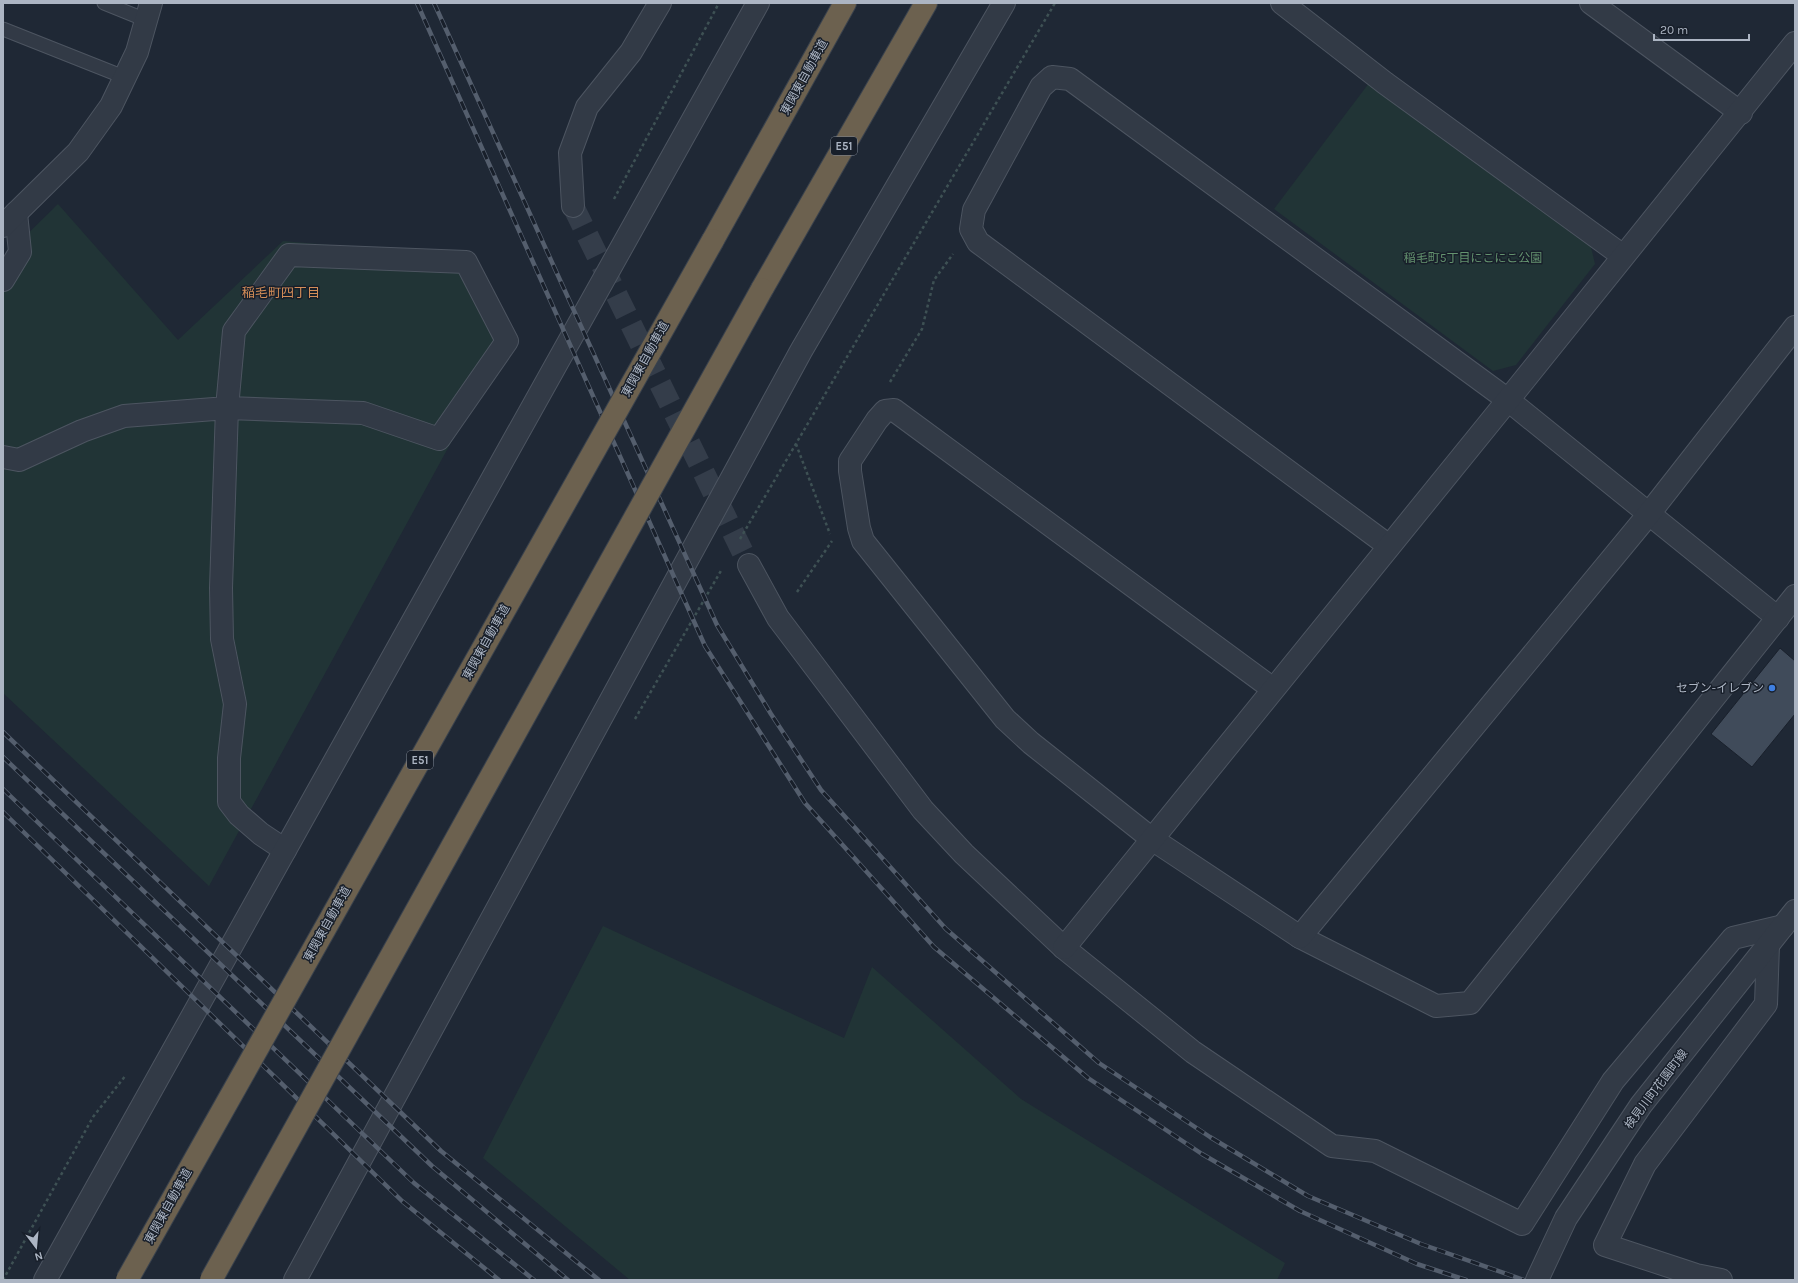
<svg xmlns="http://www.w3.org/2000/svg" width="1798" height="1283" font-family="Karla,'Noto Sans JP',sans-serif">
  <rect width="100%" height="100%" fill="#1f2835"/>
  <!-- green -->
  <g fill="#213436">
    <polygon points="1369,83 1591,247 1595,264 1516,365 1493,371 1274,209"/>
    <polygon points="58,204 178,340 283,241 448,255 502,349 209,886 3,693 3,258"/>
    <polygon points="603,926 844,1038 872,967 1021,1099 1285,1263 1277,1280 630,1280 483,1158"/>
  </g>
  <!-- building -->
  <polygon fill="#404b5a" stroke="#1a212c" points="1780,648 1795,661 1795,714 1752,767 1711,734"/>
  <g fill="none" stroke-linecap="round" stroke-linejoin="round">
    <!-- minor-tunnel -->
    <polyline stroke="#343d4a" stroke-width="22" stroke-dasharray="22 11" stroke-linecap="butt" points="573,206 749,565"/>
    <defs>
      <g id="service">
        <polyline points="104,3 146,20"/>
        <polyline points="3,29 124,77"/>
      </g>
      <g id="minor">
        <polyline points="1282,3 1385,83 1623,256"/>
        <polyline points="1591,3 1741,113"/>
        <polyline points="573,206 570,153 587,107 631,52 660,3"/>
        <polyline points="3,280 20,252 16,213"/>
        <polyline points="3,457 19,460 82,431 124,416 227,408 363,413 439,439 507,341 466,262 289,255 234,331 227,408 221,588 222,639 235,704 229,758 229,802 239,815 261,834 285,850"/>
        <polyline points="1389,546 978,242 971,229 974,210 1041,87 1052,77 1070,79 1508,400 1778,618"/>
        <polyline points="749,565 778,618 923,810 964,854 1064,948 1193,1052 1332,1146 1375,1151 1522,1224 1613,1081 1733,938 1783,926"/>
        <polyline points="1273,689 894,410 885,411 877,420 850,461 850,471 859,528 863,541 1005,719 1031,743 1152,839 1300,937 1436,1006 1470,1003 1795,596"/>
        <polyline points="1300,937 1648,515 1795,327"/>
        <polyline points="1721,1280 1696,1275 1605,1245 1645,1164 1766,1004 1768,945"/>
      </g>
      <g id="tertiary">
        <polyline points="3,226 78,152 111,106 137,52 151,3"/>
        <polyline points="1064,948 1508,400 1795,43"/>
        <polyline points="45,1280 758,3"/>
        <polyline points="295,1280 801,351 1004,3"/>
        <polyline points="1537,1280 1566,1218 1641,1105 1795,911"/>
      </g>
      <g id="motorway">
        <polyline points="713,240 845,3"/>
        <polyline points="762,289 926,3"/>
      </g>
    </defs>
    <!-- service casing -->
    <use href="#service" stroke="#4d5561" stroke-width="15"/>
    <!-- minor casing -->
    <use href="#minor" stroke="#4d5561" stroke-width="24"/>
    <!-- tertiary casing -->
    <use href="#tertiary" stroke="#4d5561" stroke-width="24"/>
    <!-- motorway casing -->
    <use href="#motorway" stroke="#3a424d" stroke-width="24"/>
    <!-- path -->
    <g stroke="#3e5154" stroke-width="2.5" stroke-dasharray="3 3" stroke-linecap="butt">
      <polyline points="614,199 719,3"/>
      <polyline points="890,382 922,329 934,280 953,254"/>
      <polyline points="796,444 830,534"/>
      <polyline points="740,539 1055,3"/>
      <polyline points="797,592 832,541"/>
      <polyline points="635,719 722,569"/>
      <polyline points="3,1280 93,1117 126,1075"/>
    </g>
    <!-- service -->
    <use href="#service" stroke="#323a46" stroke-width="13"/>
    <!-- minor -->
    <use href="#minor" stroke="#323a46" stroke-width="22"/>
    <!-- tertiary -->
    <use href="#tertiary" stroke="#323a46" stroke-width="22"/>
    <!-- motorway -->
    <use href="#motorway" stroke="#6c614f" stroke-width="22"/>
    <defs>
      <g id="rail">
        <polyline points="417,3 705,646 805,803 934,947 1088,1078 1202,1154 1300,1211 1417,1264 1466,1280"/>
        <polyline points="434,3 717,625 771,714 821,790 946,929 1099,1063 1210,1137 1308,1196 1421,1244 1524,1280"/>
        <polyline points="3,732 441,1151 599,1280"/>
        <polyline points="3,757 432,1166 568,1280"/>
        <polyline points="3,789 414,1183 534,1280"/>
        <polyline points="3,812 402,1201 499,1280"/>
      </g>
    </defs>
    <!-- rail casing -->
    <use href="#rail" stroke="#545e6d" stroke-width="4.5"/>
    <!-- rail -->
    <use href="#rail" stroke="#181f2a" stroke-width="3" stroke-dasharray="9" stroke-linecap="butt"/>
    <defs>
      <g id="motorway-bridge">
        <polyline points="127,1280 713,240"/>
        <polyline points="211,1280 762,289"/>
      </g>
    </defs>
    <!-- motorway-bridge casing -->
    <use href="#motorway-bridge" stroke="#3a424d" stroke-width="24" stroke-linecap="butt"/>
    <!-- motorway-bridge -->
    <use href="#motorway-bridge" stroke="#6c614f" stroke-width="22"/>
  </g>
  <!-- markers -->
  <circle fill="#3f7fe0" stroke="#181f2a" stroke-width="1.5" cx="1772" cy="688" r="4"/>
  <g text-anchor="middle" stroke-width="3" stroke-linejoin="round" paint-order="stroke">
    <!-- shield labels -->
    <g fill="#181f2a" stroke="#808895" stroke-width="1">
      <rect x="831" y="137" width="26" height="18" rx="3"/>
      <rect x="407" y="751" width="26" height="18" rx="3"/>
    </g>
    <g font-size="11" font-weight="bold" fill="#acb5c3">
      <text x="844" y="150">E51</text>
      <text x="420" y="764">E51</text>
    </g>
    <!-- street labels -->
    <g font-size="12" fill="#acb5c3" stroke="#181f2a">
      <text transform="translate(804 77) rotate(-61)" y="4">東関東自動車道</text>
      <text transform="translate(645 359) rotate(-61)" y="4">東関東自動車道</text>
      <text transform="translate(486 642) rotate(-61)" y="4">東関東自動車道</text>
      <text transform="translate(327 924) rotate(-61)" y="4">東関東自動車道</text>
      <text transform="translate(1656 1089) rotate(-53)" y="4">検見川町花園町線</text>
      <text transform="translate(168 1206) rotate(-61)" y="4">東関東自動車道</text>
    </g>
    <!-- park labels -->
    <g font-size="12" fill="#64936f" stroke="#181f2a">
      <text x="1473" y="262">稲毛町5丁目にこにこ公園</text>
    </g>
    <!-- poi labels -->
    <g font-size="12" fill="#acb5c3" stroke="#181f2a" text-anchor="end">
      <text x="1764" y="692">セブン-イレブン</text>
    </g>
    <!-- neighbourhood labels -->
    <g font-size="13" fill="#d38d58" stroke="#181f2a">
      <text x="281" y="297">稲毛町四丁目</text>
    </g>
  </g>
  <!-- border -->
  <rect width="1798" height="1283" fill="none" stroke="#acb5c3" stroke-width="8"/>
  <!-- north arrow -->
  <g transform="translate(36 1247) rotate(164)" stroke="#181f2a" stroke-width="3" paint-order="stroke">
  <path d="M0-3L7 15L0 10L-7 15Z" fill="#acb5c3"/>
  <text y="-6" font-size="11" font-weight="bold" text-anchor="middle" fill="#acb5c3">N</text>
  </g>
  <!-- scale -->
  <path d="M1654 34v6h95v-6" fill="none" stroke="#acb5c3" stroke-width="2"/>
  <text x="1660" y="34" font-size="12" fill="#acb5c3" stroke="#181f2a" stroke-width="3" paint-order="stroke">20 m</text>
</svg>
